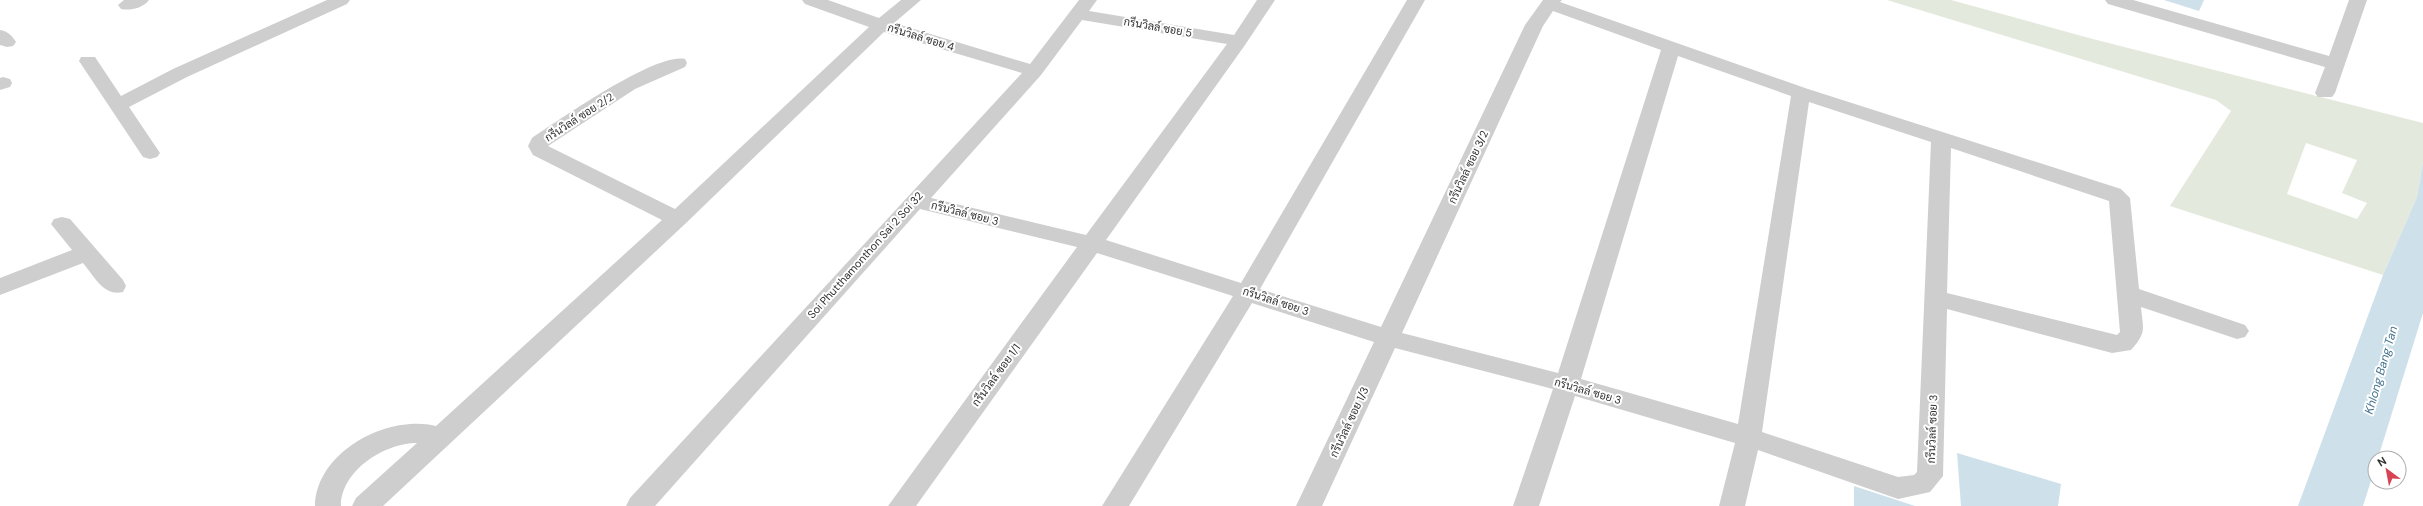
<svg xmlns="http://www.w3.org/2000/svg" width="2423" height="506" font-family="'DM Sans',Sarabun,sans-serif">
  <rect width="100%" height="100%" fill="#fff"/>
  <!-- green -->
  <path fill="#e4e9dd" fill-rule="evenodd" d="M1887,0h64l138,38 334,85v39l-6,35 -34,78 -213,-69 61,-95 -15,-11zM2306,143l51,17 -15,33 25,10 -10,16 -70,-25z"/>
  <!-- water -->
  <g fill="#cee0ea">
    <polygon points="2164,0 2204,0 2199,11"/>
    <polygon points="2423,162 2423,313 2378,458 2375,458 2375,468 2363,506 2298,506 2383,275 2417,197"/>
    <polygon points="1957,453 2061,484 2058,506 1961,506"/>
    <polygon points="1854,486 1915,506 1854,506"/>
  </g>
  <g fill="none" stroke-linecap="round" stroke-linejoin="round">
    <!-- minor -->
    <g fill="#cecece" fill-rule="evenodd">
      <path d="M124,0h25c-6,8 -19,11 -28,9l-3,-4z"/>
      <polygon points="327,0 350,0 347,4 187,77 129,107 160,153 157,157 150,159 143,157 79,61 81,57 95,57 121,96 173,69"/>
      <path d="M802,0h26l51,18 22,-18h20l-27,23 136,41 49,-64h18l-8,11 145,24 23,-35h18l-30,45 -139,195 135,43 166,-283h18l-165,289 121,38 144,-302 18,-25h19l-2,2 248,87 313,100 9,9 9,91 106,36 4,6 -4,6 -8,2 -96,-32c2,22 6,25 -10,43l-19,3 -165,-44 -4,167 -13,16 -32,7 -140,-49 -13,56h-26l16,-63 -160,-47 -36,110h-26l40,-117 -158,-41 -73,158h-26l78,-164 -122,-39 -123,203h-27l131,-210 -136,-43 -181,253h-28l189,-259 -157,-38 -265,297h-29l4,-8 392,-425 -138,-41 -199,192 -302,282h-31l4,-8 61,-55c-33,0 -76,28 -76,63h-26c1,-54 72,-92 121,-80l226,-206 -129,-65 -5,-9 4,-8c27,-18 124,-86 153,-79l2,4 -2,4 -50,22 -87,57 127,63 194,-182 -64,-23zM1553,11l108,39 -103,323 -156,-40 141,-307zM1082,20l145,24 -141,191 -155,-37 110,-123zM1678,56l113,40 -53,328 -157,-45zM1809,102l122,40 -14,330 -3,3 -16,2 -136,-45zM1951,148l158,53 11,131 -3,3 -170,-42z"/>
      <polygon points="2105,0 2133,0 2329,56 2349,0 2367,0 2335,93 2332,97 2318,97 2315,93 2325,67 2108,4"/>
      <path d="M0,30c8,1 12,6 16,12l-3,4 -6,1 -7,-2z"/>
      <polygon points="3,77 10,79 12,83 10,87 0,90 0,78"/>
      <path d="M62,217l8,2 53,61 3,6 -3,6c-19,5 -29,-16 -40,-29l-83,32v-17l72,-28 -21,-26 3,-5z"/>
    </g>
  </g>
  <g text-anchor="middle" stroke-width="4" stroke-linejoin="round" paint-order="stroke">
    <!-- street labels -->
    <g font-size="11" fill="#313131" stroke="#fff">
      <text transform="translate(1158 27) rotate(10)" y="4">กรีนวิลล์ ซอย 5</text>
      <text transform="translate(921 37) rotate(17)" y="4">กรีนวิลล์ ซอย 4</text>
      <text transform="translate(579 117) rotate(-33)" y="4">กรีนวิลล์ ซอย 2/2</text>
      <text transform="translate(1468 167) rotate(-65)" y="4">กรีนวิลล์ ซอย 3/2</text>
      <text transform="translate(965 213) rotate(14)" y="4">กรีนวิลล์ ซอย 3</text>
      <text transform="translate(865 255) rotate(-48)" y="4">Soi Phutthamonthon Sai 2 Soi 32</text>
      <text transform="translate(1276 301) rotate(18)" y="4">กรีนวิลล์ ซอย 3</text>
      <text transform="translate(996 375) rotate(-54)" y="4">กรีนวิลล์ ซอย 1/1</text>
      <text transform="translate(1588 391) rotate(16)" y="4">กรีนวิลล์ ซอย 3</text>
      <text transform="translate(1349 422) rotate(-65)" y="4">กรีนวิลล์ ซอย 1/3</text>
      <text transform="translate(1932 429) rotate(-88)" y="4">กรีนวิลล์ ซอย 3</text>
    </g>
    <!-- water labels -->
    <g font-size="12" font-style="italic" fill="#45748d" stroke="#fff">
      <text transform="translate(2381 370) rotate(-74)" y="4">Khlong Bang Tan</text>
    </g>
  </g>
  <!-- north arrow -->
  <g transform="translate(2387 470) rotate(328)"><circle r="19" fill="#ffffff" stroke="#adadad"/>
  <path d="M0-3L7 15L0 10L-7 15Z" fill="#d74454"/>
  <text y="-6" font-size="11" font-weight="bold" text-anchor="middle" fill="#313131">N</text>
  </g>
</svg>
